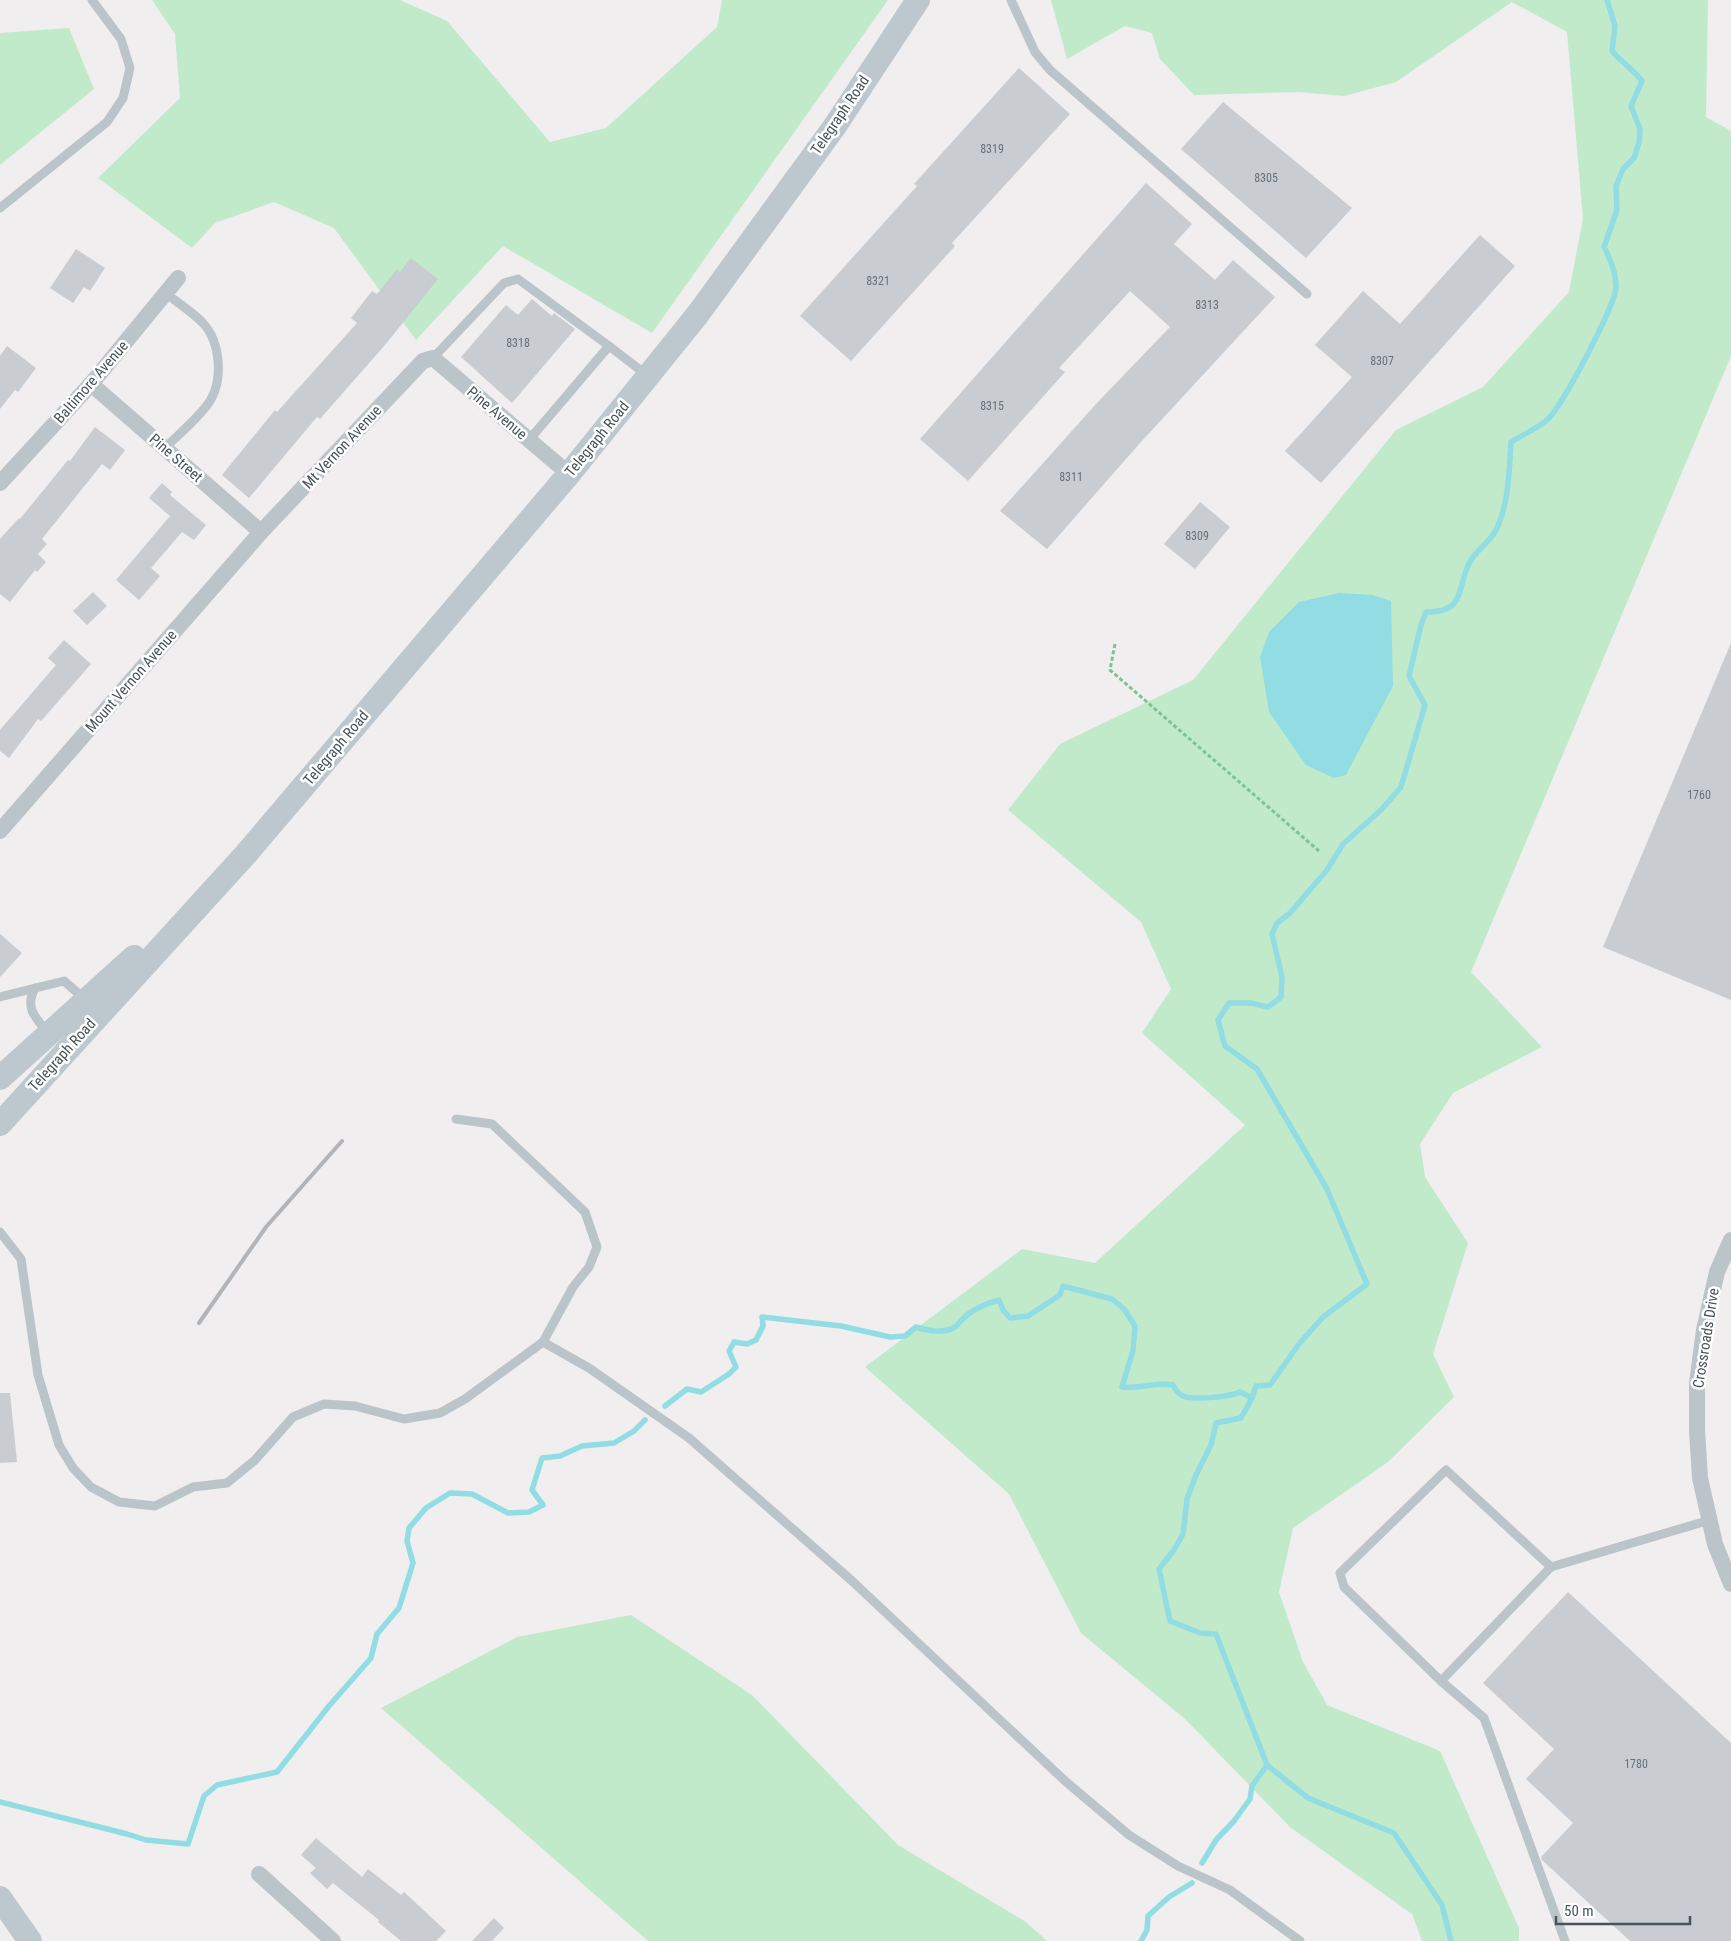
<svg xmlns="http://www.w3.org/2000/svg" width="1731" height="1941" font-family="'Roboto Condensed',sans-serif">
  <rect width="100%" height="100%" fill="#f0eeee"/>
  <!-- green -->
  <g fill="#c1eacb">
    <polygon points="152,0 400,0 447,21 550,142 606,128 717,27 722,0 888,0 652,333 503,246 416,340 334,228 274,202 215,223 192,248 98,178 180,98 175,34"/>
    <polygon points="1051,0 1708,0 1706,117 1731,131 1731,356 1471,972 1542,1047 1453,1093 1420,1144 1425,1177 1468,1243 1433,1354 1454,1397 1388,1462 1293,1528 1279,1592 1303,1662 1327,1705 1440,1751 1519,1928 1519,1941 1422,1941 1412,1914 1290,1827 1185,1719 1081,1633 1009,1494 865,1367 1022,1249 1095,1263 1245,1125 1142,1033 1171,989 1141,922 1008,810 1060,744 1193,680 1396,430 1483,387 1569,292 1583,219 1567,32 1512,2 1396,82 1344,96 1299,92 1194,95 1160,59 1152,33 1125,26 1067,59"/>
    <polygon points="69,28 94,89 0,165 0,33"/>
    <polygon points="631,1615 752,1695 898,1845 1026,1922 1047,1941 648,1941 381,1708 517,1637"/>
  </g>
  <!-- water -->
  <polygon fill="#92dce3" points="1339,593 1373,595 1391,601 1393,686 1346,775 1334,778 1306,765 1269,712 1260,657 1269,632 1299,602"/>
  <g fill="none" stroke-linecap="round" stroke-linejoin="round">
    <!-- stream -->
    <g stroke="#92dce3" stroke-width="5.5">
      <path d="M665,1406l22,-17 14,3 28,-18 7,-7 -7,-16 5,-9 13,2 9,-4 7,-14 -1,-9 79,9 49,11 15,-1 11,-9c13,4 27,7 39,0 4,-3 7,-8 12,-12 9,-7 21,-12 32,-15l4,10 7,8 18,-2 32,-21 3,-9 49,13 12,10 11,17 -2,25 -11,36c18,2 33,-5 51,-2 2,4 5,8 8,10 9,6 48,2 59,-3l12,6"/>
      <polyline points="0,1802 127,1834 146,1840 188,1844 204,1796 217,1785 277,1772 329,1706 371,1658 377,1634 399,1608 413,1563 407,1541 409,1528 426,1508 450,1493 472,1494 508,1513 529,1512 543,1505 532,1490 542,1458 560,1456 582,1446 614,1443 634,1431 645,1420"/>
      <polyline points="1202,1863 1216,1840 1234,1821 1250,1799 1252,1786 1267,1765"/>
      <polyline points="1141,1941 1147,1930 1148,1916 1169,1897 1192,1883"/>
      <path d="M1451,1941l-9,-36 -48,-72 -86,-35 -41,-33 -51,-131 -16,-1 -30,-12 -11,-52 15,-19 9,-16 4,-35 9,-24 15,-30 5,-22 25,-5 11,-20 4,-12 14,-1 29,-41 24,-27 44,-33 -40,-95 -70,-120 -32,-23 -7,-26 11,-17h21l18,4 13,-10 1,-20 -10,-43 5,-11 13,-10 37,-43 16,-26 39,-35 19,-22 24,-82 -16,-29 12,-51 5,-13c37,0 31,-18 41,-44 5,-15 20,-23 28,-36 14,-27 14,-60 16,-90 11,-7 27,-14 36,-22 14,-11 69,-116 69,-133 0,-14 -5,-27 -12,-40l13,-37 -1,-24 7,-17 11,-11 5,-15 1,-14 -9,-23 11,-25c-9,-12 -21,-19 -30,-30l3,-25 -8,-26"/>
    </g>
  </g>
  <!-- building -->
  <g fill="#c9ccd0">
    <polygon points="1019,68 1070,114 952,243 955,246 851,361 800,316 917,186 914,184"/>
    <polygon points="1223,102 1352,208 1306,258 1181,149"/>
    <polygon points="1146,183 1192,224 1174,244 1215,280 1233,260 1275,297 1140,443 1047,549 1000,511 1096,404 1170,327 1130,291 1059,368 1065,372 968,481 920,439"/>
    <polygon points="1480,235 1515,266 1321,483 1285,451 1352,377 1315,345 1363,291 1400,324"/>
    <polygon points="76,249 105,268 90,291 84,287 73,303 50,288"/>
    <polygon points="411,258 438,279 385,345 320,419 317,417 249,498 222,475 275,410 277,412 357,323 351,318 372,291 377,294 397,269 400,272"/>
    <polygon points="532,299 552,316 554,313 575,329 512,403 461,357 506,305 518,315"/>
    <polygon points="7,346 36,368 18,392 15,390 0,409 0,356"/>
    <polygon points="95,427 125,450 110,470 102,464 42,539 47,544 38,554 46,562 37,572 35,570 10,602 0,594 0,539 19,518 20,519 68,460 70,461"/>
    <polygon points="162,483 172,492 170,495 206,525 194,540 182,532 151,568 160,576 139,600 116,580 170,516 149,498"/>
    <polygon points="1200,502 1230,527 1195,569 1164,544"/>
    <polygon points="93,592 107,606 87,625 73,611"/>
    <polygon points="64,640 91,664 41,721 38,719 9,758 0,751 0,730 56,665 48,658"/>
    <polygon points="1731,643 1731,1000 1603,947"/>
    <polygon points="0,934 22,953 0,977"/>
    <polygon points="0,1393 10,1393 17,1462 0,1463"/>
    <polygon points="1568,1592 1731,1743 1731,1941 1630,1941 1542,1860 1541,1857 1573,1823 1526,1779 1554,1749 1483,1683"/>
    <polygon points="316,1838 362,1877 368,1869 401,1895 404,1892 446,1931 436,1941 401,1941 378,1922 379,1920 333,1883 327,1889 310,1873 316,1868 301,1855"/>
    <polygon points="494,1918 504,1928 492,1941 472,1941"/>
  </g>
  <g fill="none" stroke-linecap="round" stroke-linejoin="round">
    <!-- path -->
    <polyline stroke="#7cc498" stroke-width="3" stroke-dasharray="4 2.5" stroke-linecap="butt" points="1115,644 1110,670 1319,851"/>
    <!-- service -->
    <g stroke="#bbc4c9" stroke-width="9">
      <polyline points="1011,0 1035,52 1050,70 1307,294"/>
      <polyline points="0,208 107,122 123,98 130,68 121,39 92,0"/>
      <polyline points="433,358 504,283 518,279 609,346"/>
      <polyline points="529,440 609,346 648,376"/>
      <path d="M165,448c14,-14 31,-28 43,-44 16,-23 13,-62 -6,-82 -11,-11 -25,-20 -37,-29"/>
      <path d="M35,988c-11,20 1,30 13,45"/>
      <polyline points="0,997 64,981 86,1000"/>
      <polyline points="0,1232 21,1259 38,1375 59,1445 73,1468 91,1487 119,1502 155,1506 193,1487 227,1483 255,1460 293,1417 324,1404 355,1406 404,1419 440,1413 465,1399 543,1342 573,1287 589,1267 597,1247 585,1212 492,1124 456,1119"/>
      <polyline points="543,1342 589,1368 689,1438 851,1580 1064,1780 1129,1835 1178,1866 1230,1890 1300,1941"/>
      <polyline points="1441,1681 1551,1567"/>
      <polyline points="1565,1941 1484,1718 1441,1681 1344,1587 1340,1573 1446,1470 1551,1567 1710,1520"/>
    </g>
    <!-- minor -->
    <g stroke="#bbc4c9" stroke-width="16">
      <polyline points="91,384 261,532"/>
      <polyline points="0,483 91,384 178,278"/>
      <polyline points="0,831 261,532 423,361 433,358 569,474"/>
      <polyline points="1731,1240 1717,1272 1704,1330 1697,1383 1697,1430 1700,1478 1715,1544 1731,1584"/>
      <polyline points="259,1874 333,1941"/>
    </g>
    <!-- secondary -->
    <g stroke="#bcc7ce" stroke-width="24">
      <polyline points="0,1078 134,957"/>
      <polyline points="0,1124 246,854 569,474 698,314 835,126 918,0"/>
      <polyline points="0,1898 30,1941"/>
    </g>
    <!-- rail -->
    <polyline stroke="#b1b4b8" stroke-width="4" points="199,1323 266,1227 342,1141"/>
  </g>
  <g text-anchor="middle" stroke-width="5" stroke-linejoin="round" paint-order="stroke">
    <!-- number labels -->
    <g font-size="12" fill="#687277">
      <text x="992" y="153">8319</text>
      <text x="1266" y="182">8305</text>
      <text x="878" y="285">8321</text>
      <text x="1207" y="309">8313</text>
      <text x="518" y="347">8318</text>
      <text x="1382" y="365">8307</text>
      <text x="992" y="410">8315</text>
      <text x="1071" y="481">8311</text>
      <text x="1197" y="540">8309</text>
      <text x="1699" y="799">1760</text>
      <text x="1636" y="1768">1780</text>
    </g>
    <!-- street labels -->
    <g font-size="15" fill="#485459" stroke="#fff">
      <text transform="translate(840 115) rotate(-56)" y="5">Telegraph Road</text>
      <text transform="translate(91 382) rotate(-49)" y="5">Baltimore Avenue</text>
      <text transform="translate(497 413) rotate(40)" y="5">Pine Avenue</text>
      <text transform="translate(597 439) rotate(-51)" y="5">Telegraph Road</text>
      <text transform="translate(342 447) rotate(-47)" y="5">Mt Vernon Avenue</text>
      <text transform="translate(176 458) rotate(41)" y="5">Pine Street</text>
      <text transform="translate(131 681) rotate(-49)" y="5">Mount Vernon Avenue</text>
      <text transform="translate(336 748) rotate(-50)" y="5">Telegraph Road</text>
      <text transform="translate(62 1055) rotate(-48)" y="5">Telegraph Road</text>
      <text transform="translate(1706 1338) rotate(-81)" y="5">Crossroads Drive</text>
    </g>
  </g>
  <!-- scale -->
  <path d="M1556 1916v8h134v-8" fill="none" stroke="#485459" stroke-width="2.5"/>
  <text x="1564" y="1916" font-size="15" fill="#485459" stroke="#ffffff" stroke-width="4" paint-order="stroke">50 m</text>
</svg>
